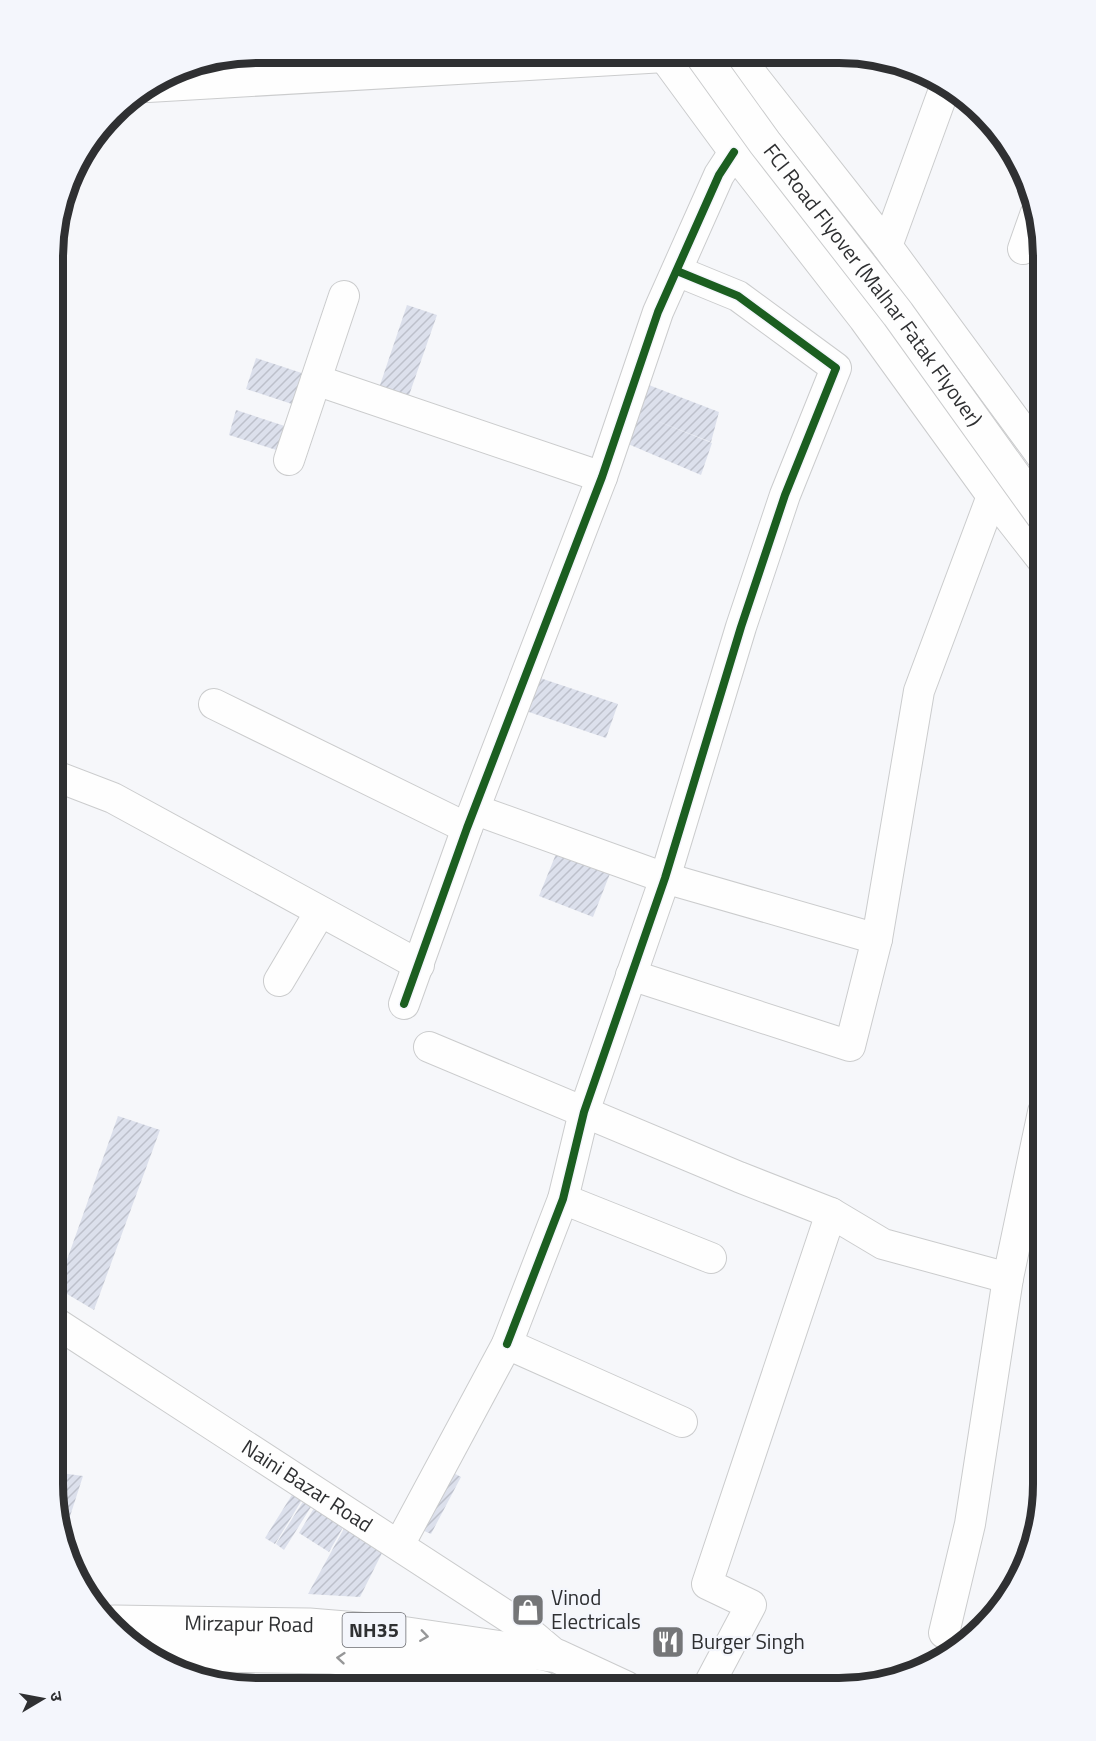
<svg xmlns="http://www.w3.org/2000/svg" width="1096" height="1741" font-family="'Titillium Web','Noto Sans Devanagari',sans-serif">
  <defs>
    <pattern id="building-hatch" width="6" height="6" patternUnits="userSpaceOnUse" patternTransform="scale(1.5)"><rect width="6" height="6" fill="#dce0ec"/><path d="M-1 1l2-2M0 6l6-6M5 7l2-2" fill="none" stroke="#bdc0cb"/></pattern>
  </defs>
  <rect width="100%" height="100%" fill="#f6f7fa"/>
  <!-- building -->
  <g fill="url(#building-hatch)">
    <polygon points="407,305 437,315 407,401 378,391"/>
    <polygon points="256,358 314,377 304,408 246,389"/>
    <polygon points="641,382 719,412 711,442 647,417 712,443 701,475 621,441"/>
    <polygon points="236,410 294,429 286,453 229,435"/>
    <polygon points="537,677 618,704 606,738 523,710"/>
    <polygon points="558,849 613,866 593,917 539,896"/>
    <polygon points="118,1116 160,1130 94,1310 57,1288"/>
    <polygon points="450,1471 461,1477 431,1534 420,1529"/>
    <polygon points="53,1472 83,1476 63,1538 52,1484"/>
    <polygon points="295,1490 305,1495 275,1544 265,1538"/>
    <polygon points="306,1497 314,1502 284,1550 276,1544"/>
    <polygon points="317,1503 346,1522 329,1552 299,1533"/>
    <polygon points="347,1523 387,1543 360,1597 308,1594"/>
  </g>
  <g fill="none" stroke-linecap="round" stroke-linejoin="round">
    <defs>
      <g id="minor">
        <polyline points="662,54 734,152 864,319 992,496 1043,561"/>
        <polyline points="736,54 887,246 1043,458"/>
        <polyline points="148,87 665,57 756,54"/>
        <polyline points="887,246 945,87"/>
        <polyline points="1023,249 1035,215"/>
        <polyline points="316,380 602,477"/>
        <polyline points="289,460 344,296"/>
        <polyline points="214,704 467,828"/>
        <polyline points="53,775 113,798 419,965"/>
        <polyline points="476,810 665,878 877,939"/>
        <polyline points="631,975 850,1046 877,939 919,691 992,496"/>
        <polyline points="279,981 320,912"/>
        <polyline points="404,1004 467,828 602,477 658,312 719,175 734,152"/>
        <polyline points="429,1047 739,1177 831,1213"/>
        <polyline points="563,1199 711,1258"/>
        <path id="s1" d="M53,1321l466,303 38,32"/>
        <polyline points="507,1344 563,1199 584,1112 665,878 741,627 785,495 836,368 738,296 677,271"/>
        <polyline points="399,1545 507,1344 682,1422"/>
        <polyline points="944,1633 970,1524 1008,1278 1043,1112"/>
        <polyline points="707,1688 751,1605 707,1584 831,1213 883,1244 1008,1278"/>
      </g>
      <g id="trunk">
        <path id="s2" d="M114,1622l195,3 85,7 163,24 69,32"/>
        <polyline points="152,1654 331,1657 471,1669 543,1688"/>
      </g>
    </defs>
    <!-- minor casing -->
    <use href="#minor" stroke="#cbcccd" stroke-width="32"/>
    <!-- trunk casing -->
    <use href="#trunk" stroke="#cbcccd" stroke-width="35"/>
    <!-- minor -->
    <use href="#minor" stroke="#fefefe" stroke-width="30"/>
    <!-- trunk -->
    <use href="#trunk" stroke="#fefefe" stroke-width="33"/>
    <defs>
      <g id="secondary-bridge">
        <path id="s3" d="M701,54l64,89 133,171 145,202"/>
      </g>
    </defs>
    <!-- secondary-bridge casing -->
    <use href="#secondary-bridge" stroke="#cbcccd" stroke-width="35" stroke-linecap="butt"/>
    <!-- secondary-bridge -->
    <use href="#secondary-bridge" stroke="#fefefe" stroke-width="33"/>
    <defs>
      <g id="cycleway">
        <polyline points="404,1004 467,828 602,477 658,312 719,175 734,152"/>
        <polyline points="507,1344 563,1199 584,1112 665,878 741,627 785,495 836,368 738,296 677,271"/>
      </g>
    </defs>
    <!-- cycleway casing -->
    <use href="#cycleway" stroke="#f4f6fc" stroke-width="11"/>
    <!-- cycleway -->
    <use href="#cycleway" stroke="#1b5e20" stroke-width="8"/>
  </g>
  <!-- one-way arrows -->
  <defs><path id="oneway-chevron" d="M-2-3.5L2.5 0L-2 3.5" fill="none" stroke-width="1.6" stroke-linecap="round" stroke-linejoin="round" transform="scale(1.5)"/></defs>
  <g stroke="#969798">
    <use href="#oneway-chevron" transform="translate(424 1636) rotate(8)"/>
    <use href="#oneway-chevron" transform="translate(341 1658) rotate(-175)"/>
  </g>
  <!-- icons -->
  <defs>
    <symbol id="shop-square" viewBox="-11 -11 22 22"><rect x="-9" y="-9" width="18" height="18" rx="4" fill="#757678" stroke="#f4f6fc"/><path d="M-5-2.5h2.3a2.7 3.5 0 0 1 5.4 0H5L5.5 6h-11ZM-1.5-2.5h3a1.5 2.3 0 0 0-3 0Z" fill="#fff"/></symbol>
    <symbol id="restaurant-square" viewBox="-11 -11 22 22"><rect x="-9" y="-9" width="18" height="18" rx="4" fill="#757678" stroke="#f4f6fc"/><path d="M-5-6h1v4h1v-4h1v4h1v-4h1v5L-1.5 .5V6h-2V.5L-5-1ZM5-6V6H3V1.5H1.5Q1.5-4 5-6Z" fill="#fff"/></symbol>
  </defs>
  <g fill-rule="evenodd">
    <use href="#shop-square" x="509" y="1591" width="38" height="38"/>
    <use href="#restaurant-square" x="649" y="1623" width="38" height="38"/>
  </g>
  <g text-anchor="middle" stroke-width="4.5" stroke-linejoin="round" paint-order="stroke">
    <!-- shield labels -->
    <rect fill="#f4f6fc" stroke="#6a6b6f" stroke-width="1.5" x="342.5" y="1613" width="63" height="34" rx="4.5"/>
    <g font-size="20" font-weight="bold" fill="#2f3032">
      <text x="374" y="1637">NH35</text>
    </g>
    <!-- street labels -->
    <g font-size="21" fill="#2f3032" stroke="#f4f6fc">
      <text dy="7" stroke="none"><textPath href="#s3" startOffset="288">FCI Road Flyover (Malhar Fatak Flyover)</textPath></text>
      <text dy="7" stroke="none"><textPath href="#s1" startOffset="303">Naini Bazar Road</textPath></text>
      <text dy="7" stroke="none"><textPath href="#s2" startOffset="135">Mirzapur Road</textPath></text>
    </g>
    <!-- poi labels -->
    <g font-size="21" fill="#2f3032" stroke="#f4f6fc" text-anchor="start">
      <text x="551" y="1605">Vinod<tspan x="551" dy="24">Electricals</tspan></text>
      <text x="691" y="1649">Burger Singh</text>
    </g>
  </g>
  <!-- crop -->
  <path d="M0 0H1096V1741H0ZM257 63H839A194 194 0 0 1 1033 257V1484A194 194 0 0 1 839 1678H257A194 194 0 0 1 63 1484V257A194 194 0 0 1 257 63Z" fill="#f4f6fc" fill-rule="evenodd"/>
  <path fill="none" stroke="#2f3032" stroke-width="8" d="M257 63H839A194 194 0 0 1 1033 257V1484A194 194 0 0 1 839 1678H257A194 194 0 0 1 63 1484V257A194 194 0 0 1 257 63Z"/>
  <!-- north arrow -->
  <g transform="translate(42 1699) rotate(80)" stroke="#f4f6fc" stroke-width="4.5" paint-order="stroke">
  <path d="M0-4.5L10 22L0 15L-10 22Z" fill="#2f3032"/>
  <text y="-9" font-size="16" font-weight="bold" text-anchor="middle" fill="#2f3032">उ</text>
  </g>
</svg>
